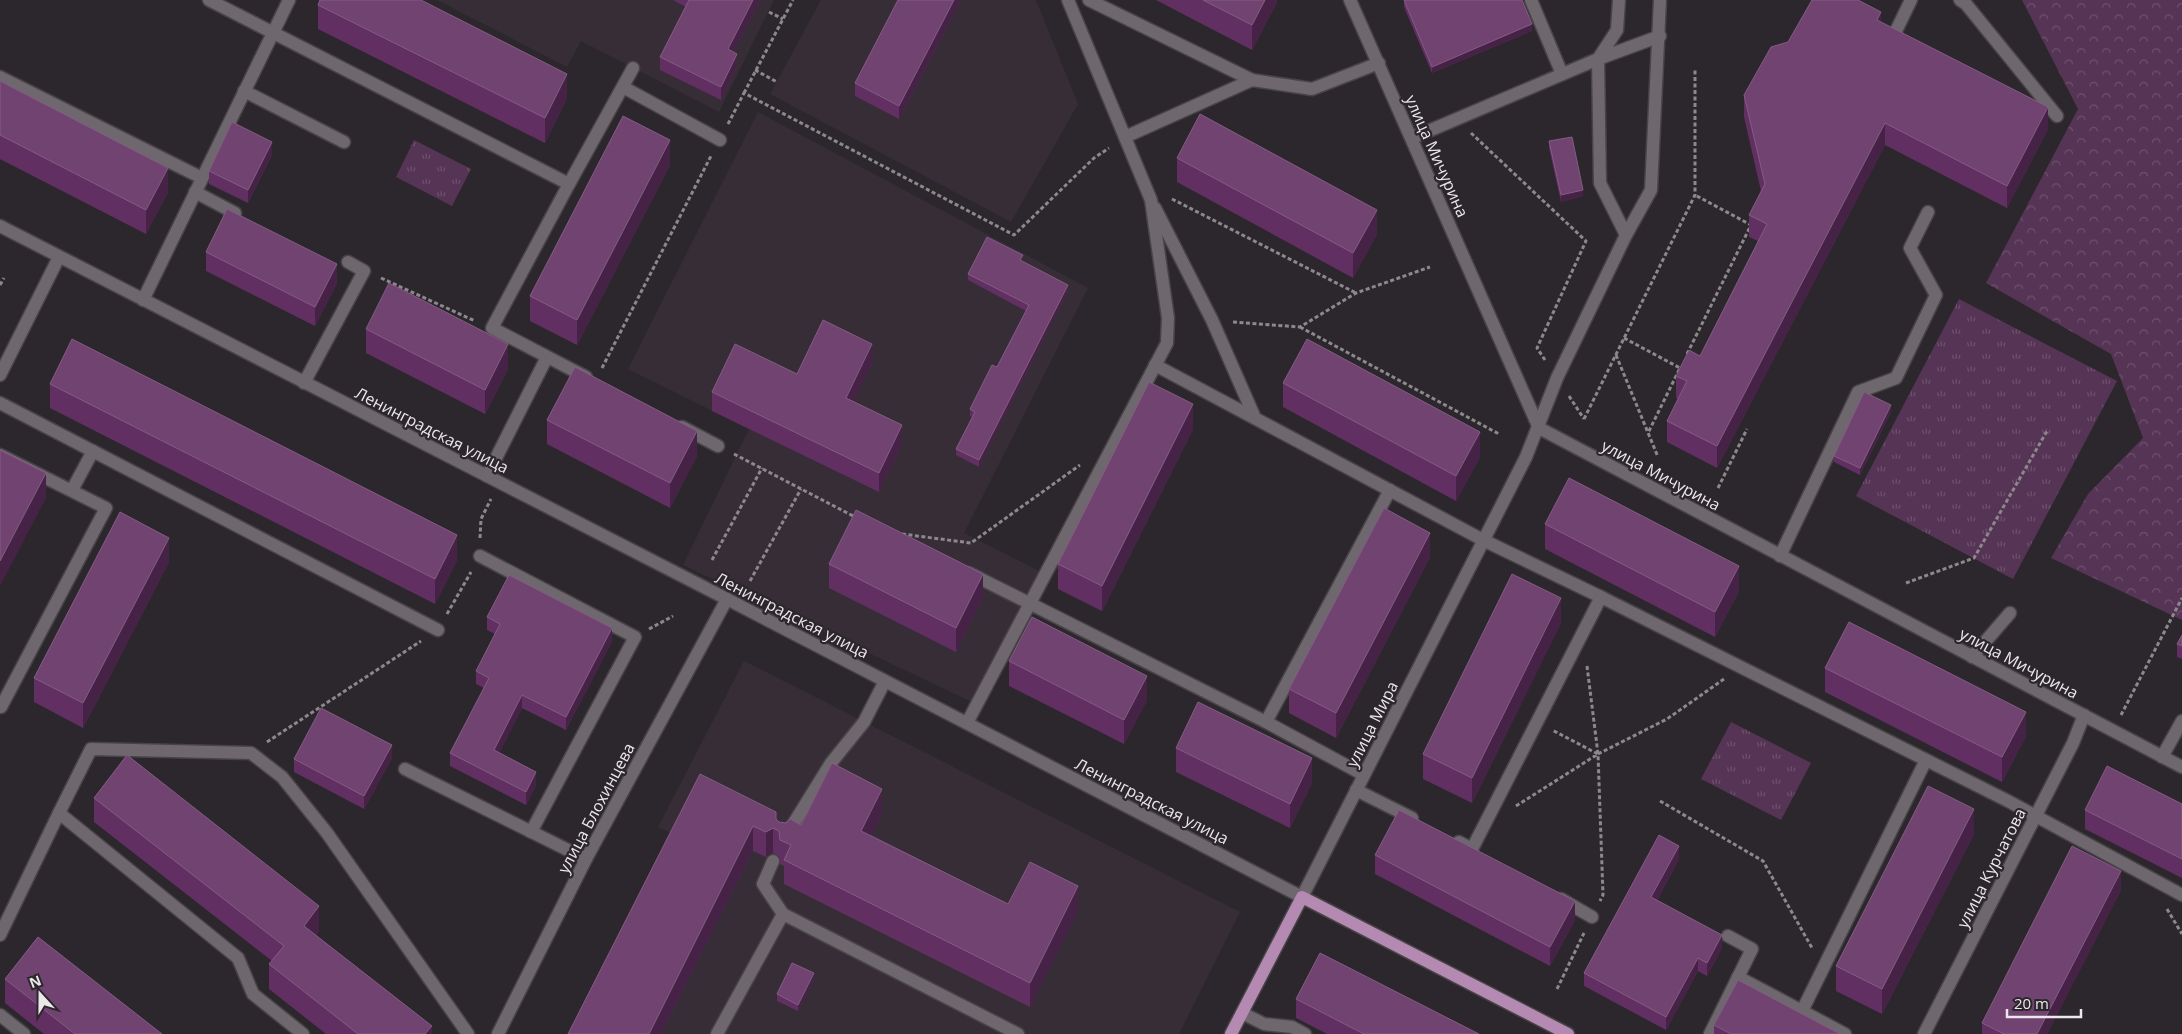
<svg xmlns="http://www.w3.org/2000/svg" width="2182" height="1034" font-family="'Open Sans',sans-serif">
  <defs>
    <pattern id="grass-tufts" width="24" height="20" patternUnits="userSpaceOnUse" patternTransform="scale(1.25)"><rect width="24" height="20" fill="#563455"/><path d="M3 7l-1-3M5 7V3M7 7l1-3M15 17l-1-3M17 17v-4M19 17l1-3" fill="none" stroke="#6e516e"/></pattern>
    <pattern id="forest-crowns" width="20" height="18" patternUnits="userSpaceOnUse" patternTransform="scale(1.25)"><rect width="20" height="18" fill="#563455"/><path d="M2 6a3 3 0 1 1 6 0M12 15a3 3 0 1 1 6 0" fill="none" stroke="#6e516e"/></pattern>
  </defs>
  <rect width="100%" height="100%" fill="#2c272c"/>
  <!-- built -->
  <g fill="#372d37">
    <polygon points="437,0 774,0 719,112 581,41 567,67"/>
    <polygon points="821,0 1036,0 1078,104 1011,222 770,94"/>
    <polygon points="758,112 1088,288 964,533 1039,571 972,702 683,565 749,429 628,369"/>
    <polygon points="744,661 1240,912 1179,1034 581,1034 679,837 658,827"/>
  </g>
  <!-- grass -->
  <g fill="url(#grass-tufts)">
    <polygon points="414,140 471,169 452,206 396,177"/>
    <polygon points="1959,299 2117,381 2013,579 1856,496"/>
    <polygon points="1731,722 1811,763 1781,820 1701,779"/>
  </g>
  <!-- forest -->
  <polygon fill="url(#forest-crowns)" points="2022,0 2182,0 2182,620 2051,558 2088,494 2143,438 2111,354 1986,283 2078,109"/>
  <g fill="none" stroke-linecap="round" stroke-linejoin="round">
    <defs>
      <g id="minor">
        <polyline points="209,0 569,184 492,328 586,377"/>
        <polyline points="1089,0 1252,80 1312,89 1379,63"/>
        <polyline points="1350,0 1539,428 2182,767"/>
        <polyline points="1531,0 1562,74"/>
        <polyline points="1960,0 1966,4 2057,116"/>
        <polyline points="1895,33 1911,0"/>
        <polyline points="0,77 202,178"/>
        <polyline points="623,87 720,140"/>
        <polyline points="244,91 344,142"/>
        <polyline points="1125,137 1252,80"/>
        <polyline points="1412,138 1598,59 1617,30 1619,0"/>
        <polyline points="569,184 633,68"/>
        <polyline points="195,192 235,213"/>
        <polyline points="1155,208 1212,320 1255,418"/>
        <polyline points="0,226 727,599 1302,897 1526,457 1557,378 1626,235 1651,190 1660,0"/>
        <polyline points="1626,235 1600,183 1598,59 1660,36"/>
        <polyline points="143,300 289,0"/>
        <polyline points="1155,365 1483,540 1601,597"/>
        <polyline points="0,375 59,257"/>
        <polyline points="304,383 364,271 348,262"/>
        <polyline points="0,403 438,630"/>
        <polyline points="682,427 718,446"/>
        <polyline points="0,455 106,508 1,707"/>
        <polyline points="487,476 547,357"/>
        <polyline points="72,490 93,451"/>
        <polyline points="480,556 635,637 531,832"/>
        <polyline points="1780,556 1858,392 1896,378 1936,295 1910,248 1928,212"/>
        <polyline points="969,573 1266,722 1364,775"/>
        <polyline points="1972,657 2010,613"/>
        <polyline points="1266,722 1390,490"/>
        <polyline points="967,723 1167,343 1168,318 1151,200 1068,0"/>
        <polyline points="2162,757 2182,721"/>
        <polyline points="405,769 586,859"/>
        <polyline points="1356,790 1412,818"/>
        <polyline points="787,834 831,763 864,722 885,681"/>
        <polyline points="1459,842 1472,849 1601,597 2008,801 2182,895"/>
        <polyline points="773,861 763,884 783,914"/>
        <polyline points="1561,899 1592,917"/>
        <polyline points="0,935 59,813"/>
        <polyline points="1738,977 1802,1011"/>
        <polyline points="1242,1013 1264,1024 1292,1027 1305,1034"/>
        <polyline points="0,1015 24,1034"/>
        <polyline points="303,1034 253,994 238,958 59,813 91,749 251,753 282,777 327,833 468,1034"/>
        <polyline points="498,1034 586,859 727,599"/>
        <polyline points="717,1034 783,914 1018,1034"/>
        <polyline points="1710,1034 1752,949 1728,936"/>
        <polyline points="1845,1034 1802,1011 1926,760"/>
        <polyline points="1924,1034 2073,743 2084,715"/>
      </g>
      <polyline id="major" points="1231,1034 1302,897 1568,1034"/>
    </defs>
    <!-- minor casing -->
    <use href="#minor" stroke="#484347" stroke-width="15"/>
    <!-- major casing -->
    <use href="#major" stroke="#484347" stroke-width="15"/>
    <!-- path -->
    <g stroke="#8c888c" stroke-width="3" stroke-dasharray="4 2.5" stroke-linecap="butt">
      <polyline points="769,12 783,19"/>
      <polyline points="755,70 777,82"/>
      <polyline points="744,93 793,0"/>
      <polyline points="728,124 744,93 1014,235 1094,158 1109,148"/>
      <polyline points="1471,133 1586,241 1537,348 1545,360"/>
      <polyline points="1172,199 1356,293"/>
      <polyline points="381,278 475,321"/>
      <polyline points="0,285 4,278"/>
      <polyline points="1233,322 1300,327 1356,293 1430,267"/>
      <polyline points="1300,327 1499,434"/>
      <polyline points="1624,338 1680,368 1648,433"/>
      <polyline points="1687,354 1751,225 1695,195"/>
      <polyline points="1616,355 1658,457"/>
      <polyline points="602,368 711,156"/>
      <polyline points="1569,396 1584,419"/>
      <polyline points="1584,419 1695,195 1695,69"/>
      <polyline points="734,454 857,518"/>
      <polyline points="1718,488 1747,429"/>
      <polyline points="902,534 971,543 1080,465"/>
      <polyline points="480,538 481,519 491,499"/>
      <polyline points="712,560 762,468"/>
      <polyline points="750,581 801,489"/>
      <polyline points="1906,583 1974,558 2047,431"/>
      <polyline points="447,614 471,572"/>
      <polyline points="649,629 673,616"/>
      <polyline points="1587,666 1598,754 1603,895 1600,901"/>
      <polyline points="2121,715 2182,598"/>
      <polyline points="267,742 421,641"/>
      <polyline points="1598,754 1667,719 1724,679"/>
      <polyline points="1660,801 1763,861 1812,948"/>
      <polyline points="1516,806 1598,754 1552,730"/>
      <polyline points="2167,909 2182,934"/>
      <polyline points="1557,989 1584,933"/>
    </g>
    <!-- minor -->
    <use href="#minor" stroke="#6e676e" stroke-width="12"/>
    <!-- major -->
    <use href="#major" stroke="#b48ab2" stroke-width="12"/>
  </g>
  <!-- wall -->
  <g fill="#622f62">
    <polygon points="673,0 760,0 733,52 737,67 721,100 660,70 660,57 686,7"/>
    <polygon points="898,0 961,0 899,119 855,96 855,83"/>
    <polygon points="1156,0 1277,0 1277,2 1252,50"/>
    <polygon points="1404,0 1532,31 1432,73 1404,7"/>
    <polygon points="318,5 567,98 545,143 318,29"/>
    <polygon points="1881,22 2048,129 2007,208 1885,145 1717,468 1667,442 1667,421 1678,399 1676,398 1676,376 1700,356 1758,241 1749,237 1749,215 1761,191 1744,117 1744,95"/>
    <polygon points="0,81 168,192 146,234 0,159"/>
    <polygon points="1549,141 1583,196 1561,202 1549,148"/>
    <polygon points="272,155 248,203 209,184 209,171"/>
    <polygon points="1177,158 1377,234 1353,278 1177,182"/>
    <polygon points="670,165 577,345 530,321 530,296"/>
    <polygon points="206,252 337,283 315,326 206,271"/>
    <polygon points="1023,262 1068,291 979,467 956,455 956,449 972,417 970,416 970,409 997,367 1026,311 968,280 968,274"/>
    <polygon points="366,329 508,369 485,414 366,353"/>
    <polygon points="872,363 853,401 902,444 879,492 712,411 712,392 797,374"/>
    <polygon points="1283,383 1480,457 1456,501 1283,407"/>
    <polygon points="50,384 457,560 435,604 50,408"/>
    <polygon points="1891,412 1860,475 1834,462 1834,456"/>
    <polygon points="547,420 697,456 670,508 547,444"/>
    <polygon points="1193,429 1102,611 1058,589 1058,564"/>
    <polygon points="1545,524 1739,591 1715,637 1545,549"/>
    <polygon points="1430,557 1336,738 1289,713 1289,689"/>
    <polygon points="169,562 83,728 34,702 34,678"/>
    <polygon points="829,564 983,598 956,652 829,588"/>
    <polygon points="487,617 612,641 566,730 522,708 499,753 536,785 526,805 450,766 450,753 484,688 476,684 476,671 495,634 487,630"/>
    <polygon points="1561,623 1472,803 1423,779 1423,754"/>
    <polygon points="2182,635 2182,659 2177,657 2177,644"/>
    <polygon points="1009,661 1147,700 1124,744 1009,686"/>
    <polygon points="1825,668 2026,736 2002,782 1825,692"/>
    <polygon points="1176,748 1312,783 1290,828 1176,772"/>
    <polygon points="392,758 364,809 294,772 294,759"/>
    <polygon points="700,774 776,819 779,822 801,825 882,813 871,835 1008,904 1078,911 1030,1007 784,884 784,866 780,864 779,856 773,853 766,857 753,851 661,1034 568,1034"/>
    <polygon points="94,798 319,931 316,935 432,1034 326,1034 269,989 269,964 272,961 94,822"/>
    <polygon points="2182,804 2182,878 2085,829 2085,810"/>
    <polygon points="1974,834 1882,1014 1836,991 1836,966"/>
    <polygon points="1375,855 1575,920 1550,966 1375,874"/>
    <polygon points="1679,859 1657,900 1722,948 1707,976 1698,971 1666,1030 1584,986 1584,973"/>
    <polygon points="2121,890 2047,1034 1982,1034 1982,1023"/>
    <polygon points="5,979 162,1034 44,1034 5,1003"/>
    <polygon points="814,980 798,1011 777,1001 777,994"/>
    <polygon points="1296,999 1479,1034 1327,1034 1296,1018"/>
    <polygon points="1714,1025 1840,1034 1714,1034"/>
  </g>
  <!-- shaded-wall -->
  <g fill="#462346">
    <polygon points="753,0 760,0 728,62 728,49"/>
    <polygon points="954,0 961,0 899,119 899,106"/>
    <polygon points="1265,0 1277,0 1277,2 1252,50 1252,25"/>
    <polygon points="1881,12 1881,34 1877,20"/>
    <polygon points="1532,24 1532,31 1432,73 1432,67"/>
    <polygon points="737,54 737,67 721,100 721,87"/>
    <polygon points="567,74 567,98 545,143 545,118"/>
    <polygon points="2048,107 2048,129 2007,208 2007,186"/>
    <polygon points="1885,123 1885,145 1717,468 1717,446"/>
    <polygon points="670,140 670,165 577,345 577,320"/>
    <polygon points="272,142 272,155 248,203 248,190"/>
    <polygon points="168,168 168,192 146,234 146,210"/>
    <polygon points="1583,190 1583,196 1561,202 1561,195"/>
    <polygon points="1377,210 1377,234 1353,278 1353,253"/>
    <polygon points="337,264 337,283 315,326 315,307"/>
    <polygon points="1068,285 1068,291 979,467 979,460"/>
    <polygon points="508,344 508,369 485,414 485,390"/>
    <polygon points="872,344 872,363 846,417 846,398"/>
    <polygon points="1193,404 1193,429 1102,611 1102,586"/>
    <polygon points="1891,405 1891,412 1860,475 1860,468"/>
    <polygon points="902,425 902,444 879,492 879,473"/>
    <polygon points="697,431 697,456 670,508 670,483"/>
    <polygon points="1480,432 1480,457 1456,501 1456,476"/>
    <polygon points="46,473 46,498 0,586 0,561"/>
    <polygon points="1430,533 1430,557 1336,738 1336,713"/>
    <polygon points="457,535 457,560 435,604 435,579"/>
    <polygon points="169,538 169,562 83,728 83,703"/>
    <polygon points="1739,566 1739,591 1715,637 1715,612"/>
    <polygon points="983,574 983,598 956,652 956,628"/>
    <polygon points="1561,598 1561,623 1472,803 1472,778"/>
    <polygon points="612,628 612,641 566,730 566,717"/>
    <polygon points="1147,676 1147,700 1124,744 1124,720"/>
    <polygon points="522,695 522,708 494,763 494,750"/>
    <polygon points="2026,712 2026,736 2002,782 2002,757"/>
    <polygon points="392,745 392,758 364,809 364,796"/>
    <polygon points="1312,758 1312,783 1290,828 1290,804"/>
    <polygon points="536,772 536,785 526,805 526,792"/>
    <polygon points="882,789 882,813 861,855 861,831"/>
    <polygon points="1974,809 1974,834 1882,1014 1882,989"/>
    <polygon points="753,826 753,851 661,1034 649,1034"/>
    <polygon points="773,828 773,853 766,857 766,832"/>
    <polygon points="1679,846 1679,859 1651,910 1651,897"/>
    <polygon points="2121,871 2121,890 2047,1034 2037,1034"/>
    <polygon points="1078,886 1078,911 1030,1007 1030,983"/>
    <polygon points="1575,901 1575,920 1550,966 1550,947"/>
    <polygon points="319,906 319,931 304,951 304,926"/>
    <polygon points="1722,935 1722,948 1707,976 1707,963"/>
    <polygon points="1698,958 1698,971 1666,1030 1666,1017"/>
    <polygon points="814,973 814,980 798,1011 798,1005"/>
    <polygon points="432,1026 432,1034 425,1034"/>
  </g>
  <!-- building -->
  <g fill="#714371" stroke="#845c84">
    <polygon points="320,0 421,0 567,74 545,118 318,5"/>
    <polygon points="689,0 753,0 728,49 737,54 721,87 660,57"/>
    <polygon points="898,0 954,0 899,106 855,83"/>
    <polygon points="1203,0 1265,0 1252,25"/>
    <polygon points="1404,0 1522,0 1532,24 1432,67"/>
    <polygon points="1812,0 1858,0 1881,12 1877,20 2048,107 2007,186 1885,123 1717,446 1667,421 1687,381 1676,376 1689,350 1700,356 1767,224 1749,215 1765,184 1744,95 1771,47 1788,42"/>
    <polygon points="0,81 168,168 146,210 0,135"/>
    <polygon points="1200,114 1377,210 1353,253 1177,158"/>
    <polygon points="623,116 670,140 577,320 530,296"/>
    <polygon points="232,122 272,142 248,190 209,171"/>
    <polygon points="1572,137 1583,190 1561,195 1549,141"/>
    <polygon points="227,209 337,264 315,307 206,252"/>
    <polygon points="987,237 1023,255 1020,260 1068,285 979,460 956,449 975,412 970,409 992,365 997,367 1029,305 968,274"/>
    <polygon points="389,283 508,344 485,390 366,329"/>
    <polygon points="823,320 872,344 846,398 902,425 879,473 712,392 735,344 797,374"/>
    <polygon points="72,339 457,535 435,579 50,384"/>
    <polygon points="1307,339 1480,432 1456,476 1283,383"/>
    <polygon points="575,367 697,431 670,483 547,420"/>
    <polygon points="1149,382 1193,404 1102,586 1058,564"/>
    <polygon points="1864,392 1891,405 1860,468 1834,456"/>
    <polygon points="0,450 46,473 0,561"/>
    <polygon points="1569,478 1739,566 1715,612 1545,524"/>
    <polygon points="1384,508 1430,533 1336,713 1289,689"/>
    <polygon points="856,510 983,574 956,628 829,564"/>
    <polygon points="120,512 169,538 83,703 34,678"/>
    <polygon points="1512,574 1561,598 1472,778 1423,754"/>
    <polygon points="509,575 612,628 566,717 522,695 494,750 536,772 526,792 450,753 489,678 476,671 500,624 487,617"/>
    <polygon points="1032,617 1147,676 1124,720 1009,661"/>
    <polygon points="1849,622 2026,712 2002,757 1825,668"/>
    <polygon points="2182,635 2182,646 2177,644"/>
    <polygon points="1198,702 1312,758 1290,804 1176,748"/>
    <polygon points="321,708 392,745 364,796 294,759"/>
    <polygon points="127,755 319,906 304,926 432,1026 425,1034 358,1034 269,964 284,946 94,798"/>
    <polygon points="832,763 882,789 861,831 1008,904 1030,862 1078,886 1030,983 784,860 791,845 780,840 779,831 773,828 766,832 753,826 649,1034 568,1034 700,774 776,812 776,819 779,822 786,823 790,819 801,825"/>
    <polygon points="2107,766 2182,804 2182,859 2085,810"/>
    <polygon points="1928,786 1974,809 1882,989 1836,966"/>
    <polygon points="1399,810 1575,901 1550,947 1375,855"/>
    <polygon points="1659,835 1679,846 1651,897 1722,935 1707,963 1698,958 1666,1017 1584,973"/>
    <polygon points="2072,846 2121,871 2037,1034 2004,1034 1982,1023"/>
    <polygon points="38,937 162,1034 75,1034 5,979"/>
    <polygon points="1320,953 1479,1034 1364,1034 1296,999"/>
    <polygon points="792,963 814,973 798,1005 777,994"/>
    <polygon points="1738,980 1840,1034 1731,1034 1714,1025"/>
  </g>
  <g text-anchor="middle" stroke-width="4.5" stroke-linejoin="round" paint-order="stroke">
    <!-- street labels -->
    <g font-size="16" fill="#ebe7ea" stroke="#2c272c">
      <text transform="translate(1437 156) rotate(66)" y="6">улица Мичурина</text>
      <text transform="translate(432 430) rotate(27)" y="6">Ленинградская улица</text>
      <text transform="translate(1661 475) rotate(28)" y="6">улица Мичурина</text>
      <text transform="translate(792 615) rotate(27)" y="6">Ленинградская улица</text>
      <text transform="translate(2019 663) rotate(28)" y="6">улица Мичурина</text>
      <text transform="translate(1372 724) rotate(-63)" y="6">улица Мира</text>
      <text transform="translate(1152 801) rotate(27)" y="6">Ленинградская улица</text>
      <text transform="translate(596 808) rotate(-62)" y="6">улица Блохинцева</text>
      <text transform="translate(1991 868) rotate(-63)" y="6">улица Курчатова</text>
    </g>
  </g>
  <!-- north arrow -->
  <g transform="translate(40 994) rotate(339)" stroke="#2c272c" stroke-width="4" paint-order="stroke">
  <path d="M0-4L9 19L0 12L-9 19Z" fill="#ebe7ea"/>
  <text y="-8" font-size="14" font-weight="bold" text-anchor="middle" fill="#ebe7ea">N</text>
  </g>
  <!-- scale -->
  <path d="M2007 1009v8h74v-8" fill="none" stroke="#ebe7ea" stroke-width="2.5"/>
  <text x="2014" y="1009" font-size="15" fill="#ebe7ea" stroke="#2c272c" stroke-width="4" paint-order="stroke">20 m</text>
</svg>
